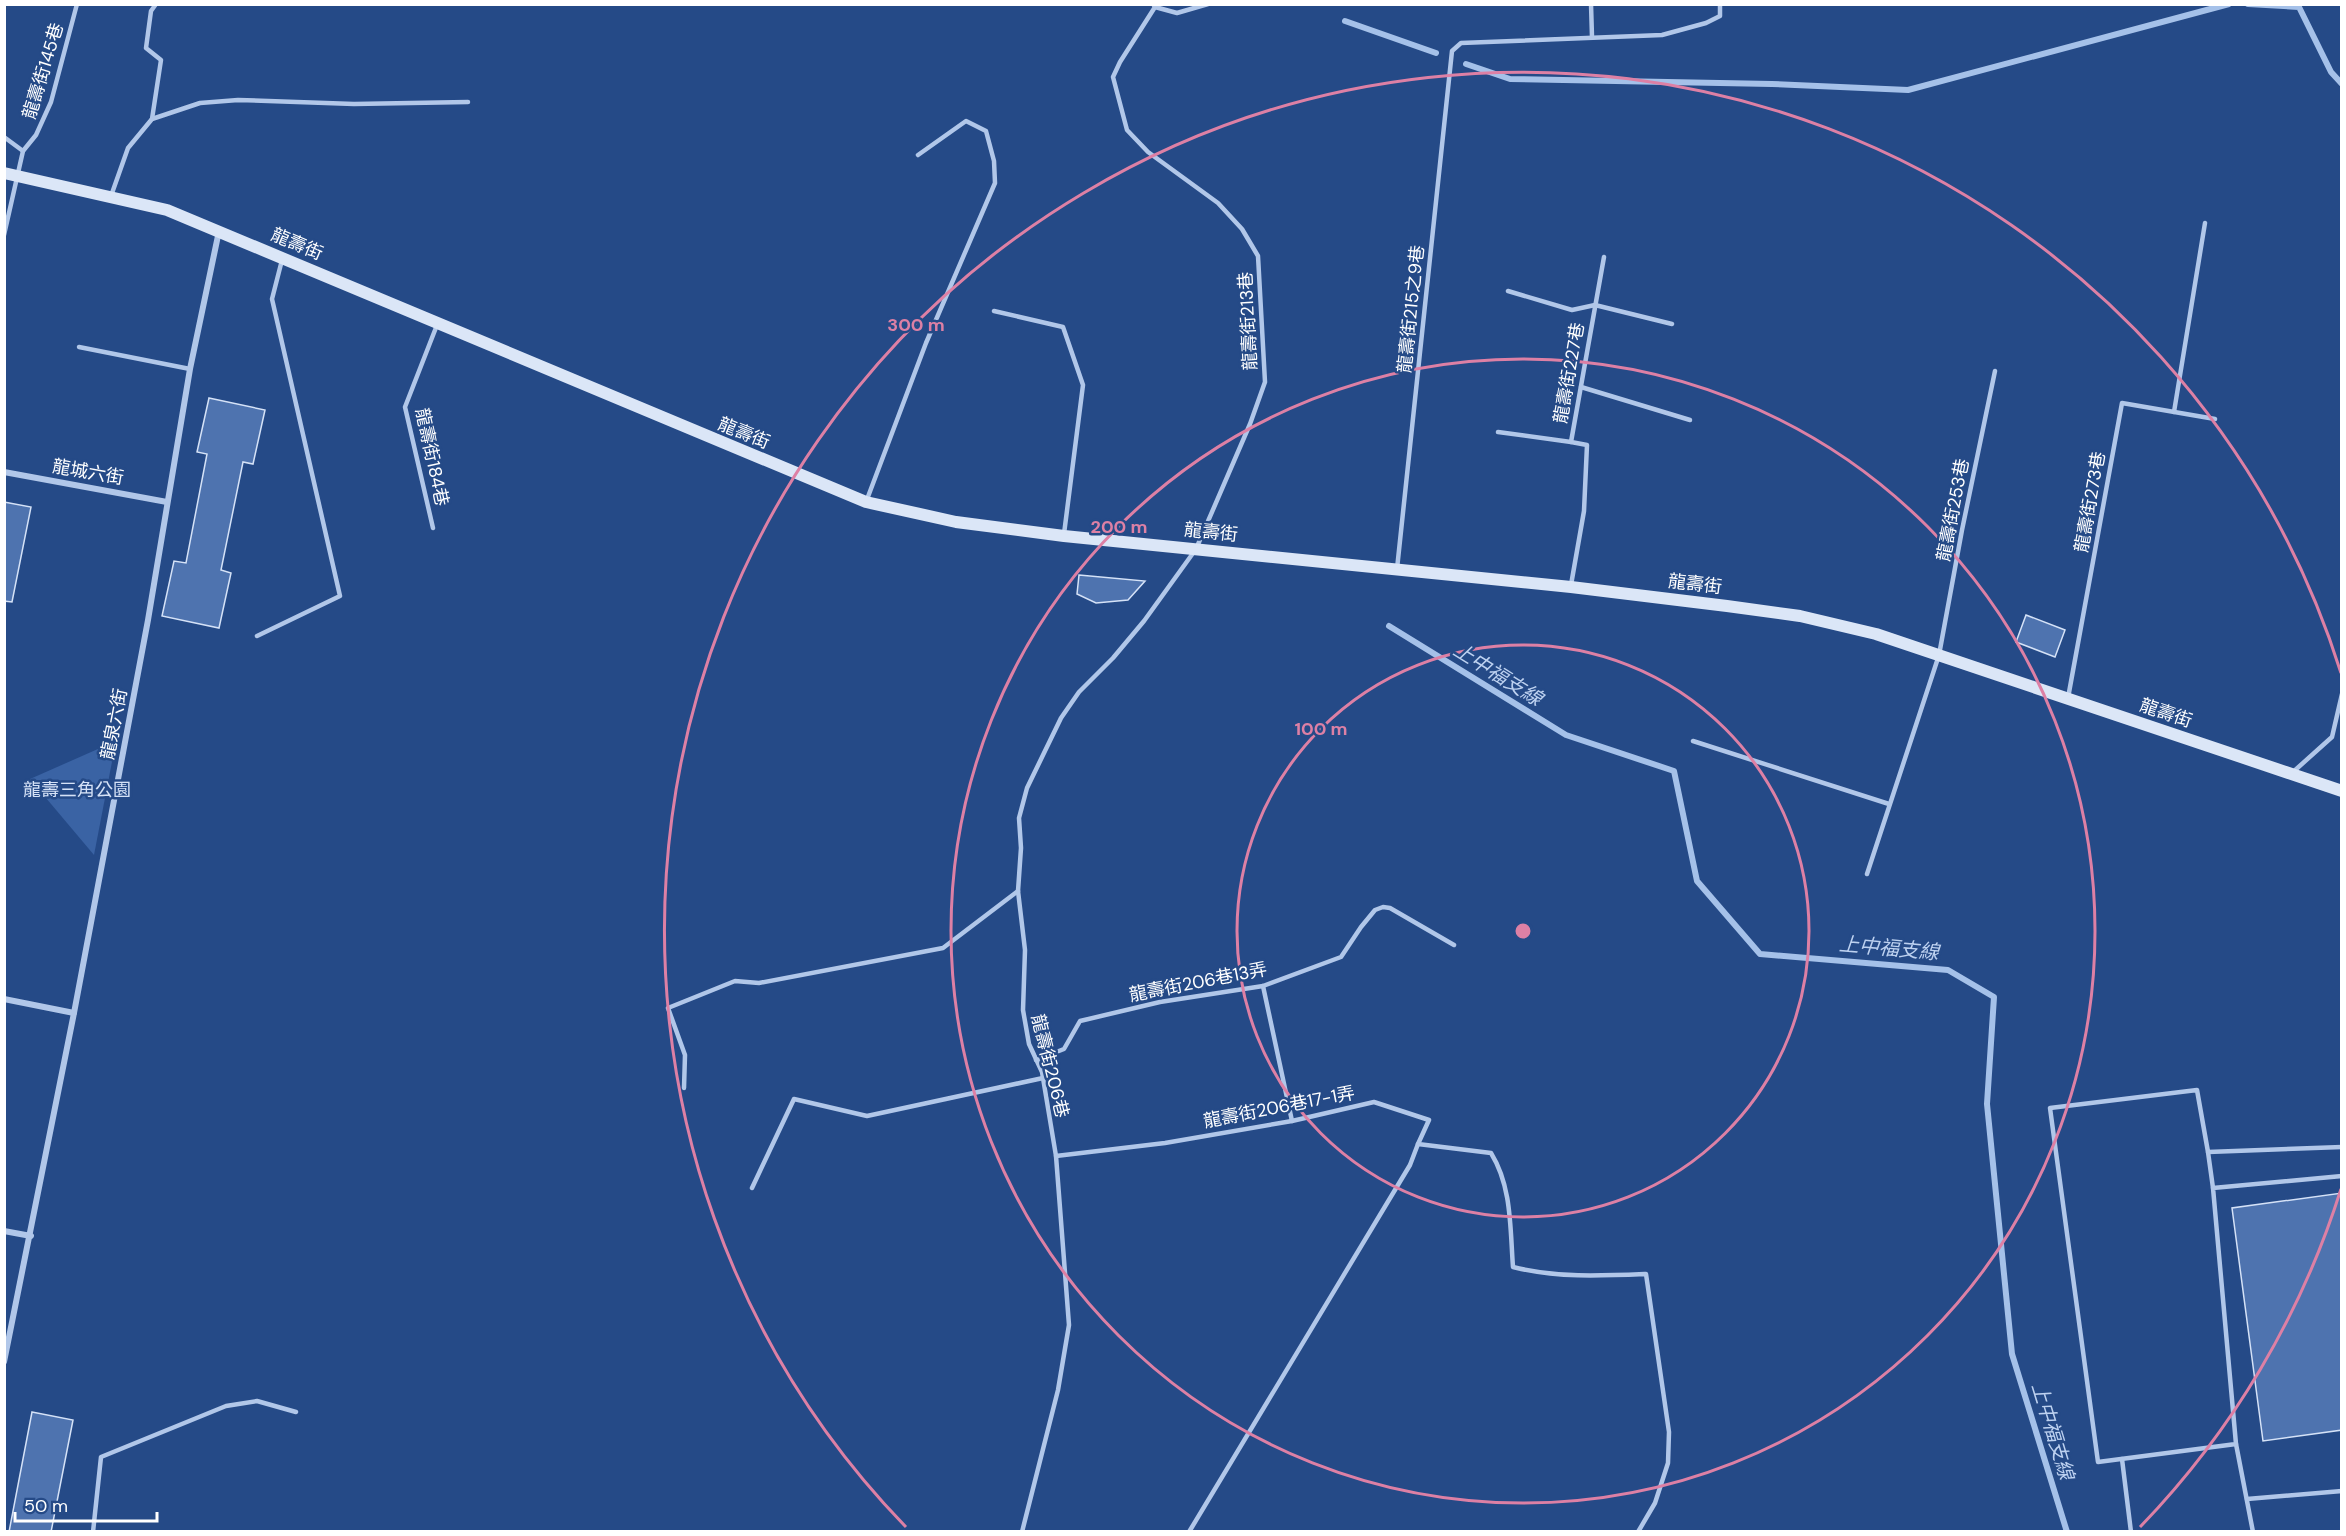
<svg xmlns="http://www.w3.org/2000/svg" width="2346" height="1536" font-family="'DM Sans','Noto Sans TC',sans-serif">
  <rect width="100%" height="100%" fill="#254a87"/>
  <!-- green -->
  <polygon fill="#3a63a4" points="116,741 94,855 30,779"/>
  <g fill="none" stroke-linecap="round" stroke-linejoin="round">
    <!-- stream -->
    <g stroke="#a5c1e9" stroke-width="6">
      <polyline points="2248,4 2299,7 2331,72 2342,84"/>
      <polyline points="1345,21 1436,53"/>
      <polyline points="1466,64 1510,79 1772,84 1908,90 2229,4"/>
      <polyline points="1389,626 1566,735 1674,771 1697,881 1760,954 1948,970 1994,997 1987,1104 2012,1354 2067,1532"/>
    </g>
  </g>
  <!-- building -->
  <g fill="#4e73af" stroke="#d5e2f7" stroke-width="1.5">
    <polygon points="209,398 265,410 253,464 243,462 221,570 231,573 219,628 162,616 174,561 186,563 207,454 197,452"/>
    <polygon points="4,502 31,507 12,602 4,601"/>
    <polygon points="1079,575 1145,581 1128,600 1096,603 1077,594"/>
    <polygon points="2026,615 2065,630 2055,657 2016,642"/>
    <polygon points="2342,1193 2342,1430 2263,1441 2232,1208"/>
    <polygon points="32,1412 73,1420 51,1532 9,1532"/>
  </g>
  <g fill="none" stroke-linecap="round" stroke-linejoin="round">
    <!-- lane -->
    <g stroke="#b1c7e9" stroke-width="4.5">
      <polyline points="1591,4 1592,37"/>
      <polyline points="1155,7 1177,13 1208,4"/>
      <polyline points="152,119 161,60 146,48 151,11 156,4"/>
      <polyline points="4,137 23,151"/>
      <polyline points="111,196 128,148 152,119 200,103 238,100 354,104 468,102"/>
      <polyline points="4,235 23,151 36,135 51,102 77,4"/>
      <polyline points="1508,291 1572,310 1595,305 1672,324"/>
      <polyline points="994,311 1063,327 1083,385 1064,534"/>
      <polyline points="79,347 190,369"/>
      <polyline points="1581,387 1690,420"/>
      <polyline points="2174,412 2205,223"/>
      <polyline points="1498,432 1571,442"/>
      <polyline points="866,502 926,343 995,183 994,161 986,131 966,121 918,155"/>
      <polyline points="433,528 405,407 437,325"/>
      <polyline points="1397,569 1452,51 1461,43 1662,35 1706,23 1720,16 1720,4"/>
      <polyline points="1571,585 1584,511 1587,445 1571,442 1604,257"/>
      <polyline points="257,636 340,596 272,299 282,260"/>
      <polyline points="2068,698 2122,403 2215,419"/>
      <polyline points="1693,741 1889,804"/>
      <polyline points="2293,772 2332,737 2342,694"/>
      <polyline points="1867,874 1939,655 1962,530 1995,371"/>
      <polyline points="1263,986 1292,1121"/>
      <polyline points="1036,1060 1064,1049 1080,1021 1160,1002 1263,986 1341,957 1361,927 1375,910 1383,907 1390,908 1454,945"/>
      <polyline points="684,1088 685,1055 668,1008 735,981 759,983 943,948 1018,891"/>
      <polyline points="2342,1147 2208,1152 2197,1090 2050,1108 2098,1462 2236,1444 2213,1188 2342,1176"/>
      <polyline points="2208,1152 2213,1188"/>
      <path d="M1056,1156l109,-13 127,-22 82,-19 55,18 -11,24 73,9c21,34 19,75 22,114 44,11 87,9 133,7l23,158 -1,31 -13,40 -17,29"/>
      <polyline points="752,1188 794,1099 867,1116 1043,1078"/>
      <polyline points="2236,1444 2253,1532"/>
      <polyline points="2122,1459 2131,1532"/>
      <polyline points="2247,1499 2342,1491"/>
      <polyline points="93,1532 101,1457 226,1406 257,1401 296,1412"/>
      <polyline points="1022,1532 1058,1390 1069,1325 1056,1156 1042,1072 1029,1044 1023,1010 1025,950 1018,891 1021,848 1019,818 1027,788 1061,718 1079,692 1113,658 1144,621 1196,549 1250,424 1265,382 1258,256 1242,229 1218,203 1148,152 1127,130 1113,77 1120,62 1155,7 1153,4"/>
      <polyline points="1189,1532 1410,1165 1418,1144"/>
    </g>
    <!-- street -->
    <g stroke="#b1c7e9" stroke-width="6">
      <polyline points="4,472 167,502"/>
      <polyline points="4,999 74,1013"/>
      <polyline points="4,1231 31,1236"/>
      <polyline points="4,1362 74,1013 148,620 190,369 219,231"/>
    </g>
    <!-- secondary -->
    <polyline stroke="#dbe6f7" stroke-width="12" points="4,173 167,210 866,502 956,522 1064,536 1571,587 1727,606 1800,616 1876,634 2342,791"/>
  </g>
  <!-- distance rings -->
  <g fill="none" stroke="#dd80a5" stroke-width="3">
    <circle cx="1523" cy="931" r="286"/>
    <circle cx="1523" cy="931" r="572"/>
    <path d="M2341 1189A858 858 0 0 1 2140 1527M906 1527A858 858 0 1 1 2341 673"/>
  </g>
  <g text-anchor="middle" stroke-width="5" stroke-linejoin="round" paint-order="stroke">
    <!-- street labels -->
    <g font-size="18" fill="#fff" stroke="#254a87">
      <text transform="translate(43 71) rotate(-73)" y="6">龍壽街145巷</text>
      <text transform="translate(297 244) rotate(23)" y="6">龍壽街</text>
      <text transform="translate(1411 309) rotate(-84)" y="6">龍壽街215之9巷</text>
      <text transform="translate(1248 321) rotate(-93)" y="6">龍壽街213巷</text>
      <text transform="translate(1569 373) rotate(-80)" y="6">龍壽街227巷</text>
      <text transform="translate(744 433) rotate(22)" y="6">龍壽街</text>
      <text transform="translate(432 457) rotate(78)" y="6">龍壽街184巷</text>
      <text transform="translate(88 472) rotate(10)" y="6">龍城六街</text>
      <text transform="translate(2090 502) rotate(-80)" y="6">龍壽街273巷</text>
      <text transform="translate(1953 510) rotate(-79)" y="6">龍壽街253巷</text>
      <text transform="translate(1211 532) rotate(6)" y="6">龍壽街</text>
      <text transform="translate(1695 584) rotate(7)" y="6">龍壽街</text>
      <text transform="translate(2166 713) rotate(19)" y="6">龍壽街</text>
      <text transform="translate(114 724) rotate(-79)" y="6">龍泉六街</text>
      <text transform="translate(1198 982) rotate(-11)" y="6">龍壽街206巷13弄</text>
      <text transform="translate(1050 1066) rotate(76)" y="6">龍壽街206巷</text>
      <text transform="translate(1279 1107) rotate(-11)" y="6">龍壽街206巷17-1弄</text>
    </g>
    <!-- park labels -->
    <g font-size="18" fill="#d5e2f7" stroke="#254a87">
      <text x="77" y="796">龍壽三角公園</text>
    </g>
    <!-- water labels -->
    <g font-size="20" font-style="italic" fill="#bdd1f0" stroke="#254a87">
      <text transform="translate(1498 674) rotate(32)" y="7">上中福支線</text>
      <text transform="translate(1889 948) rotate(5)" y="7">上中福支線</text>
      <text transform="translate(2053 1431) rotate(73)" y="7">上中福支線</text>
    </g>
  </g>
  <circle cx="1523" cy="931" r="9" fill="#dd80a5" stroke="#254a87" stroke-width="3"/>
  <g font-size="18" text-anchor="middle" font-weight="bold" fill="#dd80a5" stroke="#254a87" stroke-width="5" stroke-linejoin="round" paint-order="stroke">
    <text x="916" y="331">300 m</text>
    <text x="1119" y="533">200 m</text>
    <text x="1321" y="735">100 m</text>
  </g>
  <!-- border -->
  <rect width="2346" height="1536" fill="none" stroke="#ffffff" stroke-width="12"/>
  <!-- scale -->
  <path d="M15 1512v9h142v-9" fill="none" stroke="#ffffff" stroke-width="3"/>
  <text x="24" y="1512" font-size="18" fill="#ffffff" stroke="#254a87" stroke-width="4.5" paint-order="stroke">50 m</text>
</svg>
